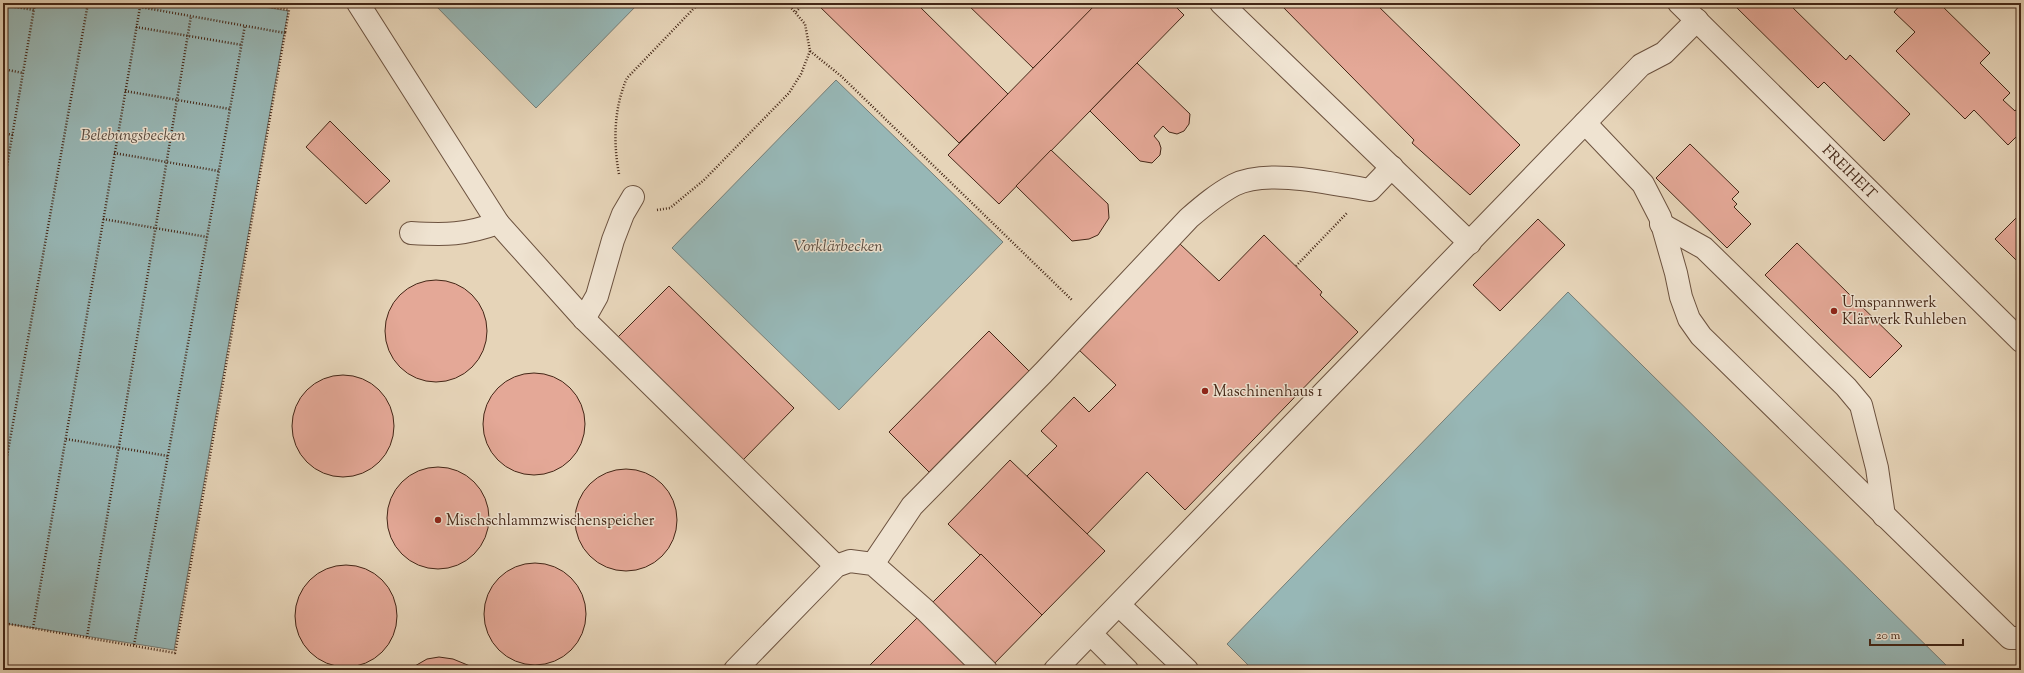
<svg xmlns="http://www.w3.org/2000/svg" width="2024" height="673" font-family="'Sorts Mill Goudy',serif">
  <rect width="100%" height="100%" fill="#e6d4b8"/>
  <filter id="stains"><feTurbulence type="fractalNoise" baseFrequency=".005" numOctaves="4"/><feColorMatrix values="0 0 0 0 .2 0 0 0 0 .09 0 0 0 0 .02 0 0 0 .5 -.17"/></filter>
  <radialGradient id="worn" r=".72"><stop offset=".6" stop-color="#630" stop-opacity="0"/><stop offset="1" stop-color="#630" stop-opacity=".3"/></radialGradient>
  <!-- water -->
  <g fill="#97b7b6" stroke="#767d76">
    <polygon points="3,3 240,3 288,11 174,650 3,623"/>
    <polygon points="433,3 639,3 536,108"/>
    <polygon points="836,80 1003,242 839,410 672,248"/>
    <polygon points="1568,292 1951,670 1253,670 1227,644"/>
  </g>
  <!-- building -->
  <g fill="#e4a897" stroke="#442717">
    <polygon points="816,3 916,3 1008,94 959,143"/>
    <polygon points="966,3 1088,3 1093,8 1033,68"/>
    <polygon points="1097,3 1172,3 1184,15 999,204 948,155"/>
    <polygon points="1279,3 1375,3 1520,145 1470,195 1412,143 1414,140"/>
    <polygon points="1732,3 1788,3 1846,60 1850,55 1910,114 1884,141 1824,82 1818,88"/>
    <polygon points="1902,3 1939,3 1990,53 1980,63 2010,93 2003,100 2015,111 2021,104 2021,132 2008,145 1974,110 1965,119 1896,51 1915,32 1894,12"/>
    <polygon points="1137,63 1190,114 1189,124 1184,131 1177,134 1169,132 1163,126 1154,136 1159,142 1161,148 1160,155 1152,163 1140,161 1090,111"/>
    <polygon points="330,121 390,181 366,204 306,147"/>
    <polygon points="1690,144 1739,192 1732,199 1737,204 1734,207 1751,224 1727,248 1656,178"/>
    <polygon points="1051,150 1108,204 1109,218 1098,235 1089,239 1072,241 1016,186"/>
    <polygon points="2021,213 2021,265 1995,239"/>
    <polygon points="1538,219 1565,245 1500,311 1473,285"/>
    <polygon points="1264,235 1322,292 1320,295 1358,332 1185,510 1147,472 1087,534 1027,476 1057,446 1041,431 1074,397 1089,412 1116,385 1078,349 1180,244 1219,281"/>
    <polygon points="1797,243 1902,346 1870,378 1765,275"/>
    <circle cx="436" cy="331" r="51"/>
    <polygon points="669,286 794,408 743,460 618,337"/>
    <polygon points="989,331 1029,371 929,472 889,432"/>
    <circle cx="534" cy="424" r="51"/>
    <circle cx="343" cy="426" r="51"/>
    <polygon points="1010,460 1105,551 1042,615 948,524"/>
    <circle cx="438" cy="518" r="51"/>
    <circle cx="626" cy="520" r="51"/>
    <polygon points="981,554 1042,615 988,670 865,670"/>
    <circle cx="535" cy="614" r="51"/>
    <circle cx="346" cy="616" r="51"/>
    <polygon points="439,657 453,659 470,666 474,670 408,670 427,659"/>
  </g>
  <g fill="none" stroke-linecap="round" stroke-linejoin="round">
    <defs>
      <g id="minor">
        <polyline points="358,3 498,223"/>
        <polyline points="1221,3 1470,243"/>
        <path id="s1" d="M1679,3l342,338"/>
        <polyline points="1585,123 1643,184 1660,217 1676,273 1681,297 1689,319 1701,336 2010,638 2021,638"/>
        <polyline points="1661,224 1704,248 1846,387 1861,405 1877,468 1884,516"/>
        <path d="M411,233c35,2 54,2 87,-10l86,96 252,247"/>
        <polyline points="584,319 597,296 613,240 623,214 633,197"/>
        <path d="M873,564l39,-58 131,-133 146,-155c14,-12 28,-24 45,-33 33,-17 99,-1 136,5l22,-23"/>
        <polyline points="1119,605 1187,670"/>
        <polyline points="1091,634 1127,670"/>
        <polyline points="735,670 836,566 850,561 873,564 925,610 986,670"/>
        <polyline points="1055,670 1641,65 1664,53 1697,20"/>
      </g>
    </defs>
    <!-- minor casing -->
    <use href="#minor" stroke="#6c523f" stroke-width="24"/>
    <!-- path -->
    <g stroke="#442717" stroke-width="2.5" stroke-dasharray="1 2" stroke-linecap="butt">
      <polyline points="248,3 289,10 285,33"/>
      <polyline points="3,5 34,10"/>
      <polyline points="796,12 804,3"/>
      <polyline points="810,51 841,76 1073,301"/>
      <polyline points="3,69 23,73"/>
      <polyline points="125,91 230,109"/>
      <polyline points="3,133 13,135"/>
      <polyline points="114,153 219,171"/>
      <path d="M619,174c-6,-32 -5,-67 8,-96l72,-75"/>
      <polyline points="3,189 35,3"/>
      <polyline points="657,210 670,208 704,180 789,93 801,74 810,51 805,24 787,3"/>
      <polyline points="103,219 207,237"/>
      <polyline points="1296,266 1347,213"/>
      <polyline points="66,439 168,456"/>
      <polyline points="3,479 88,3"/>
      <polyline points="3,623 175,653 285,33 118,3"/>
      <polyline points="33,628 140,7"/>
      <polyline points="87,637 191,16"/>
      <polyline points="134,645 245,25"/>
    </g>
    <!-- minor -->
    <use href="#minor" stroke="#efe3d1" stroke-width="22"/>
    <!-- path-bridge -->
    <polyline stroke="#442717" stroke-width="2.5" stroke-dasharray="1 2" stroke-linecap="butt" points="136,27 242,45"/>
  </g>
  <!-- markers -->
  <g fill="#8f2418" stroke="#efe3d1" stroke-width="1.5">
    <circle cx="1834" cy="311" r="4"/>
    <circle cx="1205" cy="391" r="4"/>
    <circle cx="438" cy="520" r="4"/>
  </g>
  <g text-anchor="middle" stroke-width="3" stroke-linejoin="round" paint-order="stroke">
    <!-- street labels -->
    <g font-size="15" fill="#442717" stroke="#efe3d1">
      <text dy="5" stroke="none"><textPath href="#s1" startOffset="240">FREIHEIT</textPath></text>
    </g>
    <!-- poi labels -->
    <g font-size="15" fill="#442717" stroke="#efe3d1" text-anchor="start">
      <text x="1842" y="307">Umspannwerk<tspan x="1842" dy="17">Klärwerk Ruhleben</tspan></text>
      <text x="1213" y="396">Maschinenhaus 1</text>
      <text x="446" y="525">Mischschlammzwischenspeicher</text>
    </g>
    <!-- water labels -->
    <g font-size="16" font-style="italic" fill="#594b3f" stroke="#efe3d1">
      <text x="133" y="140">Belebungsbecken</text>
      <text x="838" y="251">Vorklärbecken</text>
    </g>
  </g>
  <!-- margin -->
  <rect width="2024" height="673" fill="none" stroke="#e6d4b8" stroke-width="16"/>
  <rect x="4" y="4" width="2016" height="665" fill="none" stroke="#442717" stroke-width="2"/>
  <rect x="8" y="8" width="2008" height="657" fill="none" stroke="#442717"/>
  <!-- scale -->
  <path d="M1870 639v6h93v-6" fill="none" stroke="#442717" stroke-width="2"/>
  <text x="1876" y="639" font-size="12" fill="#442717" stroke="#efe3d1" stroke-width="3" paint-order="stroke">20 m</text>
  <rect width="100%" height="100%" filter="url(#stains)"/>
  <rect width="100%" height="100%" fill="url(#worn)"/>
</svg>
